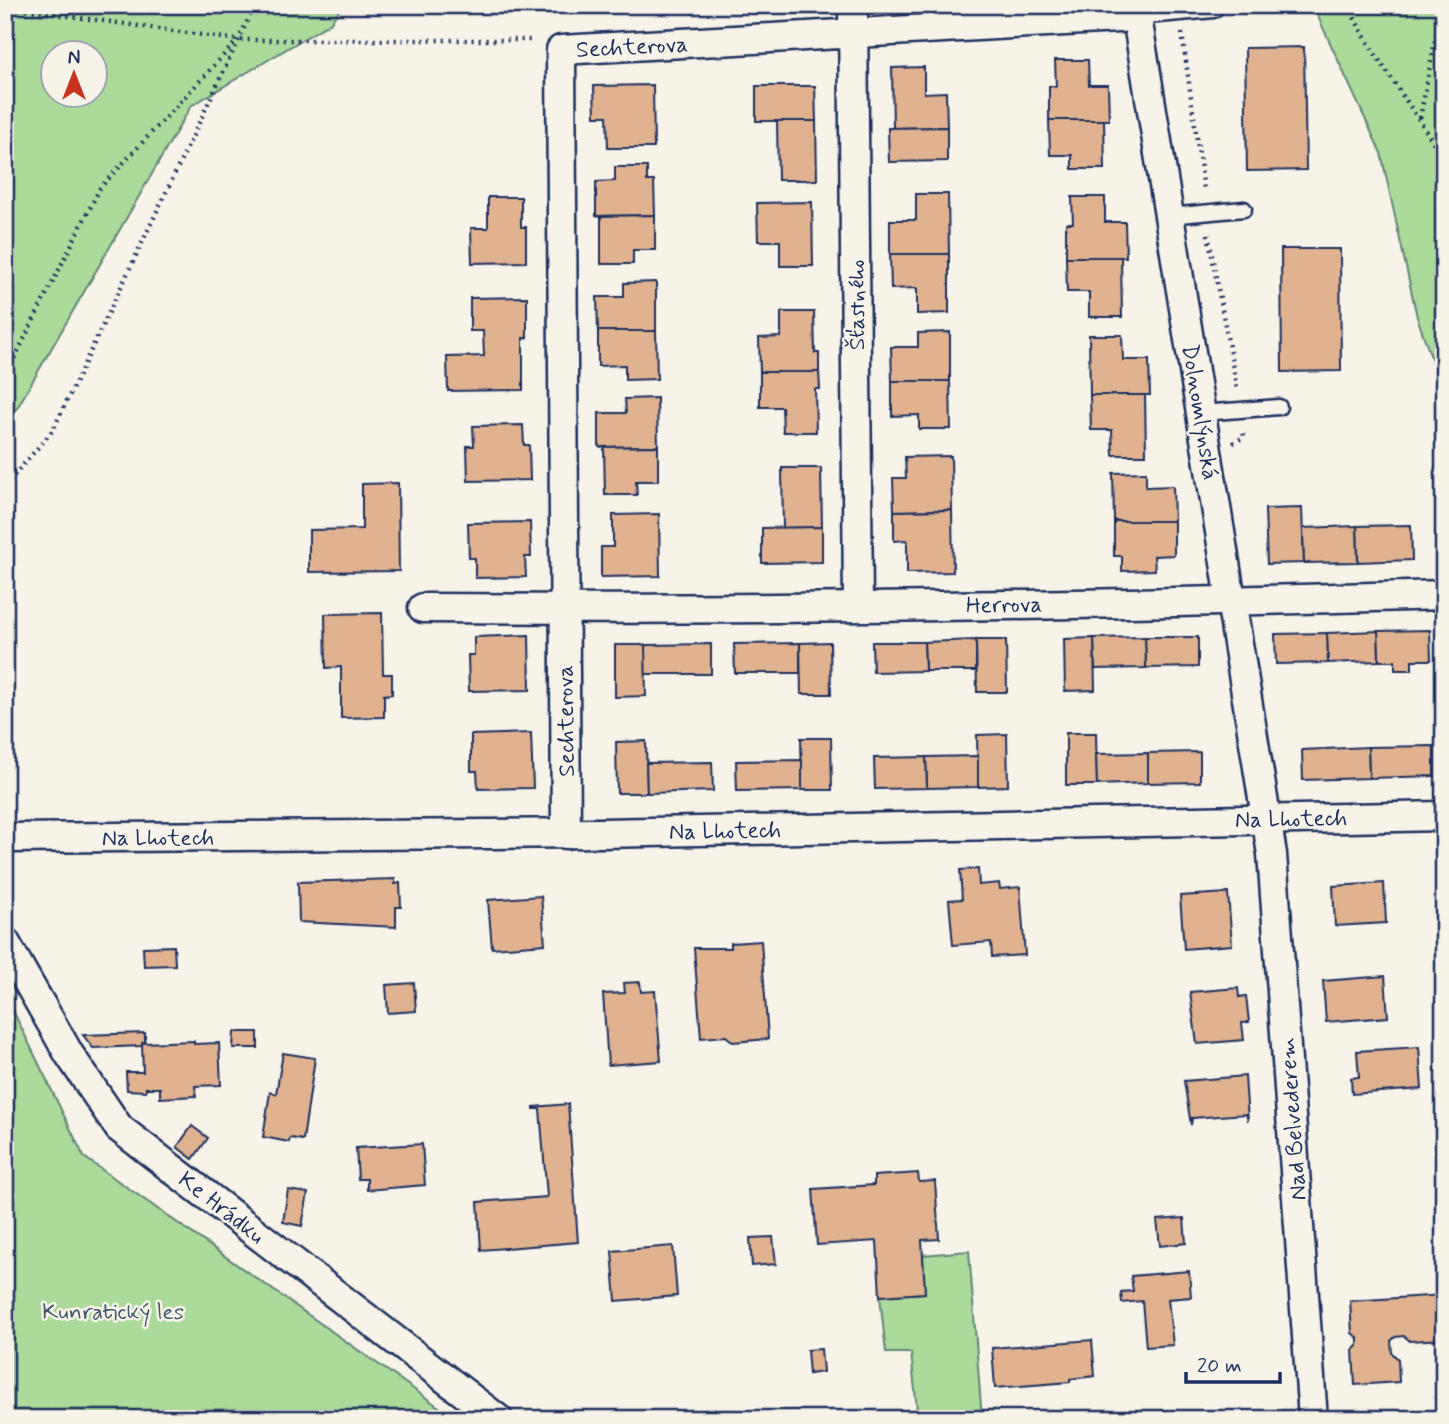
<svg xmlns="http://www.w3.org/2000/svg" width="1449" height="1424" font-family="Mynerve,sans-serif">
  <rect width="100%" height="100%" fill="#f7f3e8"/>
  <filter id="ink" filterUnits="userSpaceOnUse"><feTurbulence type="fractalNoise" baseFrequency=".0143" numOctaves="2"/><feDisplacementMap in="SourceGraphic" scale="14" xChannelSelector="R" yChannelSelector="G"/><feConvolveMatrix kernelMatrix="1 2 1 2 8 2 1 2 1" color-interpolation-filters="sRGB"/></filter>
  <g filter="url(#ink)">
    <!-- green -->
    <g fill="#abda9a" stroke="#63847c" stroke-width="2" fill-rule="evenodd">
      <path d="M5,5h338l-13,18 -139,83 -186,323zM52,52h42v42h-42z"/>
      <polygon points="1316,5 1444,5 1444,379 1439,380 1417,317 1381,153 1319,19"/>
      <polygon points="5,994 84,1157 456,1419 5,1419"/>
      <polygon points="969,1251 982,1419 918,1419 911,1353 886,1353 880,1296 925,1293 923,1255"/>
    </g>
    <!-- building -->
    <g fill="#e0b290" stroke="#1b2f5e" stroke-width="2">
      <polygon points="610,5 672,5 672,6 610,7"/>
      <polygon points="1304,47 1306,170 1247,171 1245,48"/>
      <polygon points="1055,60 1088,60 1089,85 1108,85 1109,120 1049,120 1049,86 1056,86"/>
      <polygon points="924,67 924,93 946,92 947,127 893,128 892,68"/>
      <polygon points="653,85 654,148 608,148 607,116 595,116 594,86"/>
      <polygon points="756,86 815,86 816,121 756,121"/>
      <polygon points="1049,120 1104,120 1105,169 1072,169 1072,155 1050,155"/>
      <polygon points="777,121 816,121 817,180 778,180"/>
      <polygon points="947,127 947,161 889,162 888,128"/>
      <polygon points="615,167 647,167 647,181 654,181 655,215 596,216 596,182 615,181"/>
      <polygon points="916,194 948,194 949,254 890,254 890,220 916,220"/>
      <polygon points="488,197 521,197 521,227 526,227 526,262 472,263 471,228 488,228"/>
      <polygon points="1072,197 1105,197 1105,222 1125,222 1126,257 1066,257 1066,223 1073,223"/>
      <polygon points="812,202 813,266 780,266 780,241 758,241 757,203"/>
      <polygon points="655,215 655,250 633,250 633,264 601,264 601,216"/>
      <polygon points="1281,249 1340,249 1341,371 1282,372"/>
      <polygon points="890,254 949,254 949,313 917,314 917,288 891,289"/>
      <polygon points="1066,257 1121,257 1122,317 1089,317 1089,292 1067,292"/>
      <polygon points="656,282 656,331 598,331 597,297 624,297 624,283"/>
      <polygon points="527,297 527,338 523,338 523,390 448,391 447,357 484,356 483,331 470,331 470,298"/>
      <polygon points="781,312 814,312 815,353 819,353 819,372 760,372 759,338 781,337"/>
      <polygon points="598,331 656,331 657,379 625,380 625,365 598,366"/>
      <polygon points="950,332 950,381 892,381 891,347 918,347 918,333"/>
      <polygon points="1089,335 1122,335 1123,360 1149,360 1150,395 1090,395"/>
      <polygon points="760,372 819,372 820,389 815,389 816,432 783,432 782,407 760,407"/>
      <polygon points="892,381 950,381 951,429 919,429 919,415 892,416"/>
      <polygon points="1090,395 1145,395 1146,455 1113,455 1112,430 1091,430"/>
      <polygon points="657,398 658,446 599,447 599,413 626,413 625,399"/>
      <polygon points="523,425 524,445 529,445 530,480 468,481 467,446 474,446 473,426"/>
      <polygon points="658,446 658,481 636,481 637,495 605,495 604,447"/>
      <polygon points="951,456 952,510 894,511 893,478 906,478 905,457"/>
      <polygon points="782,468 821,468 822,527 783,528"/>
      <polygon points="1146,472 1146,487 1173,486 1174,521 1114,521 1113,473"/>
      <polygon points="398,483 399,571 309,572 309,530 362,529 362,484"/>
      <polygon points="1302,508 1304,563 1267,564 1265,509"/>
      <polygon points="952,510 953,572 907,573 907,540 894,541 894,511"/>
      <polygon points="659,514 660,576 601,577 601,547 613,547 613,515"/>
      <polygon points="1114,521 1174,521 1174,555 1154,556 1155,570 1122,571 1122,556 1114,556"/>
      <polygon points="530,522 531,557 525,557 526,577 475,578 475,558 469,558 468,523"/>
      <polygon points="1411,525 1412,560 1358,562 1357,526"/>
      <polygon points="1357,526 1358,562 1304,563 1303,528"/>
      <polygon points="822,527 822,562 762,563 762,528"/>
      <polygon points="382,613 383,674 392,674 392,694 384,695 384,717 341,718 341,667 326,668 325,614"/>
      <polygon points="1430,630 1431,660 1412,660 1412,670 1395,670 1395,661 1379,661 1378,631"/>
      <polygon points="1378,631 1379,661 1328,663 1327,633"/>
      <polygon points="1327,633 1328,663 1276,664 1275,634"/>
      <polygon points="529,635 530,690 469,691 468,655 474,655 474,637"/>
      <polygon points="1145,637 1198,637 1198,667 1146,668"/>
      <polygon points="1145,637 1146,668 1095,669 1094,638"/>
      <polygon points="1094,638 1095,690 1065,691 1064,639"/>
      <polygon points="976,640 976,671 925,671 924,642"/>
      <polygon points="976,640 1006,640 1007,692 977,692"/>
      <polygon points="830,642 831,694 801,694 800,643"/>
      <polygon points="872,642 924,642 925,671 873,672"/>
      <polygon points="800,643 800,673 735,673 734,644"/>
      <polygon points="711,644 711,674 645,674 645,645"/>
      <polygon points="615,645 645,645 646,696 615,697"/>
      <polygon points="531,733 533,788 478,789 477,771 471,771 471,735"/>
      <polygon points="1066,733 1096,733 1097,785 1066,785"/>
      <polygon points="1007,734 1008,786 978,787 977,735"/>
      <polygon points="801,738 831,738 832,790 802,790"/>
      <polygon points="646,741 647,793 617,793 616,742"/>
      <polygon points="1434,746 1434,776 1369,778 1368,747"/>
      <polygon points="1368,747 1369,778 1303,780 1302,750"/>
      <polygon points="1200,752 1200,782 1148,783 1148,753"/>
      <polygon points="1148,753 1148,783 1097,785 1096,754"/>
      <polygon points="978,756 978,787 927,788 926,757"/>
      <polygon points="926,757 927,788 875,789 874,758"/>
      <polygon points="802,760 802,790 737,791 736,761"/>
      <polygon points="712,762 713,791 647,793 646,763"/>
      <polygon points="978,869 979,885 999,883 1000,889 1020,887 1025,955 992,957 991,942 953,945 949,900 962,899 960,870"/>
      <polygon points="395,879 395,884 400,883 401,907 396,907 396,927 299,922 298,882"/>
      <polygon points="1384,883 1386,923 1335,926 1333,886"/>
      <polygon points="1228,893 1232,945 1184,949 1180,896"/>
      <polygon points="541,896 545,944 492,948 488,900"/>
      <polygon points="761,941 768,1039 733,1042 726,1036 701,1038 694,948 731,948 731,943"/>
      <polygon points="174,946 175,965 144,966 143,947"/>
      <polygon points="1385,976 1388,1017 1326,1022 1323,981"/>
      <polygon points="640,982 641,992 655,991 661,1061 608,1065 603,994 625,993 624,983"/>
      <polygon points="414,983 416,1011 388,1013 386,985"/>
      <polygon points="1238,988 1239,997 1246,996 1249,1022 1242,1023 1244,1040 1197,1044 1190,992"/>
      <polygon points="234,1032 258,1032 258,1048 233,1048"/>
      <polygon points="145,1033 145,1042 142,1043 142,1046 93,1048 83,1035"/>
      <polygon points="194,1041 194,1044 219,1043 221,1085 195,1086 196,1096 160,1098 160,1088 146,1088 146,1091 127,1090 126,1072 143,1072 142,1043"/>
      <polygon points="1419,1047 1422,1089 1352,1094 1351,1078 1359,1077 1357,1051"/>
      <polygon points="283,1053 315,1058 303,1140 290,1138 289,1142 263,1137 270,1092 276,1094"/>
      <polygon points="1245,1076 1248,1121 1246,1114 1192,1118 1191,1125 1184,1081"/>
      <polygon points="568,1104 578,1242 481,1250 478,1202 547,1197 540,1109 534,1109 534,1107"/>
      <polygon points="1444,1125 1444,1157 1439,1158 1437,1126"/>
      <polygon points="192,1126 208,1138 193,1159 177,1147"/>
      <polygon points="422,1144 425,1185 367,1190 367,1179 358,1179 356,1148"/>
      <polygon points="918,1173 919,1182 935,1181 939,1239 922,1240 925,1293 880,1296 877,1241 817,1245 813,1189 874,1185 874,1176"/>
      <polygon points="288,1190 308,1193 302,1226 283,1222"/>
      <polygon points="1184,1218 1186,1243 1160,1246 1157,1220"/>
      <polygon points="773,1237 776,1264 752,1266 750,1238"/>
      <polygon points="673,1246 677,1296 616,1301 612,1251"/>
      <polygon points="1189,1271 1191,1297 1168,1299 1173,1345 1146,1347 1142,1301 1122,1303 1121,1292 1133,1291 1131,1276"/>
      <polygon points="1444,1295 1443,1339 1410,1341 1404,1336 1395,1337 1391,1341 1392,1353 1398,1359 1399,1382 1355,1385 1353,1350 1358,1345 1358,1338 1352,1333 1350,1301"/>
      <polygon points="1092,1340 1095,1376 1070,1379 1070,1382 995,1388 992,1348"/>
      <polygon points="821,1349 823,1372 809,1374 807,1350"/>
    </g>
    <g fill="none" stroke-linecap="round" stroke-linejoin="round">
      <defs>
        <g id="lane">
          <polyline points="1136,17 1214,10"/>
          <polyline points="1169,216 1244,209"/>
          <polyline points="1201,413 1279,407"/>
        </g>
        <g id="street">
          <polyline points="853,5 858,606"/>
          <polyline points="1135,5 1272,854 1313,1419"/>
          <path d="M423,608c340,3 681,-3 1021,-13"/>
          <polyline points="566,834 561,50 1136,17"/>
          <polyline points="5,838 601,833 1444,816"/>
          <polyline points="5,942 69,1054 119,1128 498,1419"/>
        </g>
      </defs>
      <!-- lane casing -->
      <use href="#lane" stroke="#1b2f5e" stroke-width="19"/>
      <!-- street casing -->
      <use href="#street" stroke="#1b2f5e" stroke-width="33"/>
      <!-- path -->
      <g stroke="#1b2f5e" stroke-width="4.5" stroke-dasharray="2 5" stroke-linecap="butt">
        <path d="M1348,5c25,53 62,97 91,147l5,-3"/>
        <polyline points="5,7 237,40 534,40"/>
        <polyline points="1182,33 1204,190"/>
        <polyline points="1420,118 1442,5"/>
        <polyline points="1439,152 1444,163"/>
        <polyline points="1208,234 1237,390"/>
        <polyline points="5,377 100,188 234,44"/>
        <polyline points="1233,443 1244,437 1243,430"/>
        <polyline points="5,486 53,430 255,5"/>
      </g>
      <!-- lane -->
      <use href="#lane" stroke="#f7f3e8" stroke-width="14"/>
      <!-- street -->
      <use href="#street" stroke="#f7f3e8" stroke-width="28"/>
    </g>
  </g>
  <g text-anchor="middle" stroke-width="5" stroke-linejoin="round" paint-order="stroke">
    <!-- street labels -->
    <g font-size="23" fill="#1b2f5e" stroke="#f7f3e8">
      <text transform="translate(632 46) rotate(-3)" y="8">Sechterova</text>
      <text transform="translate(856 305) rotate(-90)" y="8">Šťastného</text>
      <text transform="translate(1201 412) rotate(81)" y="8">Dolnomlýnská</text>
      <text transform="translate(1004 604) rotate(-1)" y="8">Herrova</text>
      <text transform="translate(565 721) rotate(-91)" y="8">Sechterova</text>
      <text transform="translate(1291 818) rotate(-1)" y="8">Na Lhotech</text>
      <text transform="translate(725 830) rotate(-1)" y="8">Na Lhotech</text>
      <text x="158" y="845">Na Lhotech</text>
      <text transform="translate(1292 1119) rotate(-94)" y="8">Nad Belvederem</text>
      <text transform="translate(222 1207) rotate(38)" y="8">Ke Hrádku</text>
    </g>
    <!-- park labels -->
    <g font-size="23" fill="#3f5a6d" stroke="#f7f3e8">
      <text x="113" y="1319">Kunratický les</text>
    </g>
  </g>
  <!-- margin -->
  <rect width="1449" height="1424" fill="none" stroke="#f7f3e8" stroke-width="28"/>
  <rect x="14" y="14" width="1421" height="1396" fill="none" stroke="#1b2f5e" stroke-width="2.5" filter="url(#ink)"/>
  <!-- north arrow -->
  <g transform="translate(74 74)"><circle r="33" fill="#f7f3e8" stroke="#9fa5b1" stroke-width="2"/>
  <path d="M0-5L12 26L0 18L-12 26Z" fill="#c8321e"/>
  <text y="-10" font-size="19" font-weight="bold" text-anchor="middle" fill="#1b2f5e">N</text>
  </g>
  <!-- scale -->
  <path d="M1186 1372v10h94v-10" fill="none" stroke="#1b2f5e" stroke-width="3.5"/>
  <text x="1197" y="1372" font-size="21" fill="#1b2f5e" stroke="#f7f3e8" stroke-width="5" paint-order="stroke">20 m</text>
</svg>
